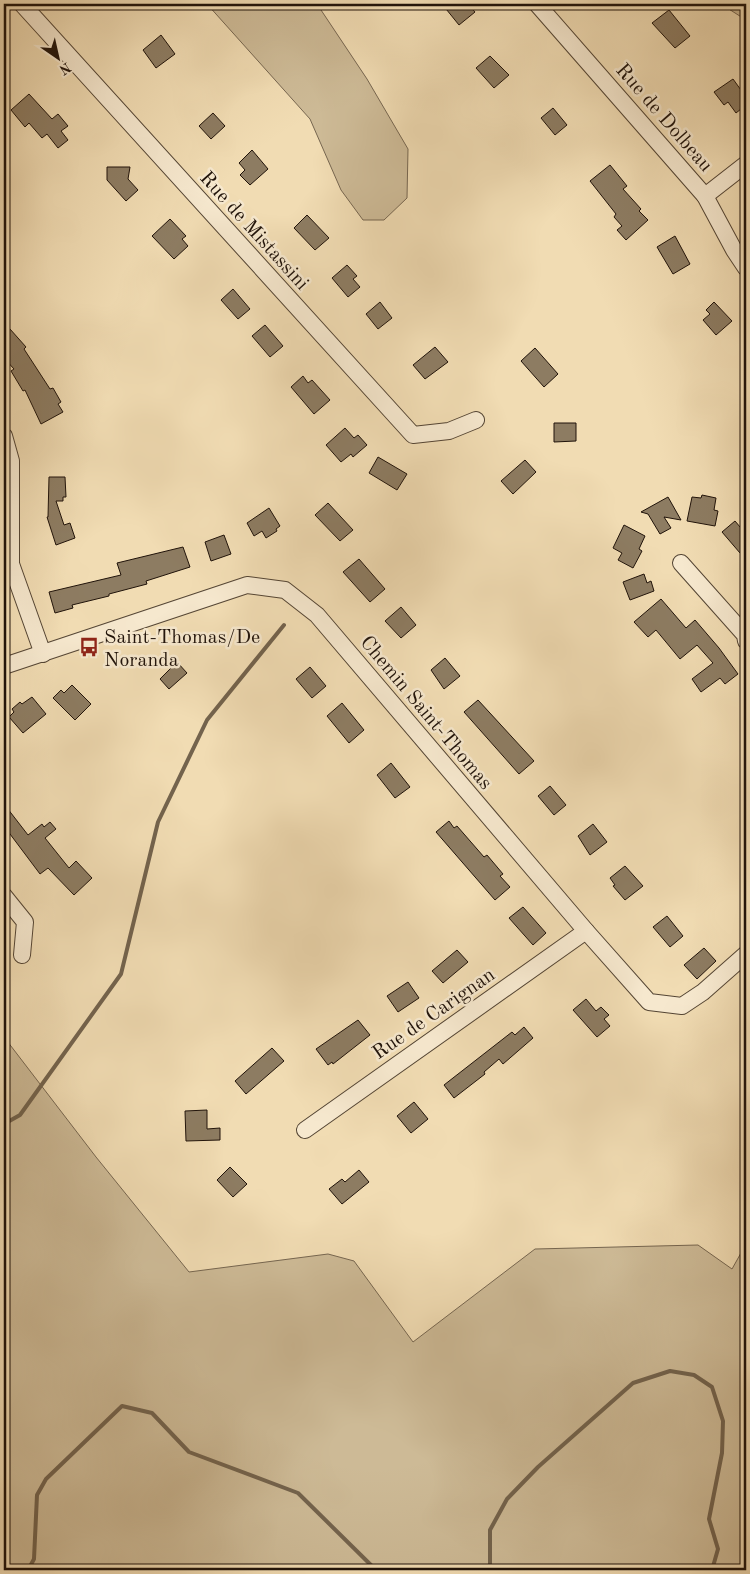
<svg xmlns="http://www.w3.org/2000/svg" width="750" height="1574" font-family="'Old Standard TT',serif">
  <rect width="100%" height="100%" fill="#f1dcb3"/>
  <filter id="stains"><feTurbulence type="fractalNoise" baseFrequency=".004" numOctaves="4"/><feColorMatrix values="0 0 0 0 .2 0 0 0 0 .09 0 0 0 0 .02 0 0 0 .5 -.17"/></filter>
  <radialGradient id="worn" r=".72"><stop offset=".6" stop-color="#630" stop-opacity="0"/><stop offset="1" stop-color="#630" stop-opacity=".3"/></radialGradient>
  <!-- green -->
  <g fill="#cdba96" stroke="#766650">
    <polygon points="207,4 317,4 367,79 408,149 407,198 384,220 363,220 341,190 310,119"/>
    <polygon points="721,4 746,4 746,20"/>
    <polygon points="4,1037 96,1157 189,1272 328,1254 354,1261 413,1342 535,1249 698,1245 732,1269 746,1244 746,1570 4,1570"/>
  </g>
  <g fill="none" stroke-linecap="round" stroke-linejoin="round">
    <!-- stream -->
    <g stroke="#73634d" stroke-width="4">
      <polyline points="4,1124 20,1115 121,974 158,822 207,720 284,625"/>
      <polyline points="28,1570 34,1559 37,1495 46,1479 122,1406 152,1413 189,1452 298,1493 376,1570"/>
      <polyline points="490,1570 490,1530 507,1499 538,1467 633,1383 670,1371 694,1375 712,1387 723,1421 722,1453 709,1519 718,1549 712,1570"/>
    </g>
  </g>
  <!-- building -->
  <g fill="#8d7c62" stroke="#20130a">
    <polygon points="442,4 468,4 475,12 459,25"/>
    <polygon points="669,10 690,36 675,48 652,23"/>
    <polygon points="161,35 175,54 156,68 143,50"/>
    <polygon points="490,56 509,75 494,88 476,68"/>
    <polygon points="733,79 746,97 746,105 736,113 728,102 724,105 714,92"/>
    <polygon points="29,94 52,119 58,114 68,126 61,131 68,140 58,148 47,134 42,138 29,123 25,127 11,110"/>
    <polygon points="553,108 567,125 555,135 541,118"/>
    <polygon points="213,113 225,126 211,139 199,126"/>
    <polygon points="252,150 268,169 250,185 240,175 245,170 239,163"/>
    <polygon points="610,165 627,186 623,189 641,209 639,211 648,220 626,240 617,230 622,226 614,217 616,214 590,181"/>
    <polygon points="107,167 130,167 128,179 138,190 126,201 107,180"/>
    <polygon points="307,215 329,238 315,250 294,228"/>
    <polygon points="170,219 186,236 182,239 188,246 174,259 152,236"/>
    <polygon points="675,236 690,264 673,274 657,247"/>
    <polygon points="347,265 357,276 353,279 360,287 348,297 332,278"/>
    <polygon points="233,289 250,309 238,319 221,300"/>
    <polygon points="380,302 392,318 378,329 366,314"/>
    <polygon points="714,302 732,321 716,335 703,320 710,314 706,310"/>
    <polygon points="265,325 283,346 270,357 252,336"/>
    <polygon points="10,329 26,347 24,349 50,389 53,388 61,402 58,404 63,412 41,424 25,390 23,391 11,371 14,369 4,358 4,335"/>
    <polygon points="435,347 448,362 425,379 413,365"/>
    <polygon points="535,348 558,374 544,387 521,361"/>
    <polygon points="303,376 308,383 312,380 330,400 314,414 291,387"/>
    <polygon points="554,423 576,423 576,441 554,442"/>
    <polygon points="345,428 354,438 358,435 367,445 353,457 351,454 341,462 326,445"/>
    <polygon points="378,457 407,474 397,490 369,473"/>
    <polygon points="525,460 536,472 513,494 501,481"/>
    <polygon points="49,477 65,477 66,497 63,497 63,501 56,501 64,525 70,523 75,538 56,545 47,517 48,517"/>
    <polygon points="702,495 716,498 714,510 718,511 715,526 687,521 692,497 701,498"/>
    <polygon points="668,497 681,520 664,517 671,528 660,534 648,514 641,512"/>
    <polygon points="328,503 353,530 340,541 315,515"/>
    <polygon points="269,508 280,526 276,529 277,531 266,538 262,531 254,536 247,523"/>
    <polygon points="735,521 746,534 746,548 740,553 722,532"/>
    <polygon points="624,525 645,536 639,549 642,551 633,568 618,560 622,553 613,548"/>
    <polygon points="224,535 231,554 211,561 205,542"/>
    <polygon points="183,547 190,567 146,581 147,584 109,594 109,596 72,605 73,608 55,613 49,592 121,575 117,563"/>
    <polygon points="359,559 385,589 370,602 343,572"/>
    <polygon points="644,574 647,583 651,581 654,591 630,600 623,582"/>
    <polygon points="661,599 686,628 695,620 719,648 738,674 725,684 720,678 701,692 692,679 713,663 697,645 680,659 656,630 648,637 634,622"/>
    <polygon points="401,607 416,625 401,638 385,621"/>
    <polygon points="445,658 460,676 444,689 431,670"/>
    <polygon points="177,662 187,673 169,689 160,679"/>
    <polygon points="310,667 326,686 312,698 296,679"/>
    <polygon points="72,685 91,704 75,720 53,698 61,690 64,693"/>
    <polygon points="32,697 46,714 23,733 9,717 14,712 12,709 20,702 22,704"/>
    <polygon points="478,700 534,761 519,774 464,712"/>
    <polygon points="342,703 364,730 349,743 327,716"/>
    <polygon points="391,763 410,787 395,798 377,775"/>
    <polygon points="550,786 566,805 554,815 538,796"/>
    <polygon points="4,804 28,835 42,824 44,827 50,822 56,829 45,838 69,868 76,861 92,878 74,895 48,868 40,874 4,826"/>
    <polygon points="449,821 454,828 457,826 484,857 487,855 503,874 500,876 510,887 495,900 436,832"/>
    <polygon points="593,824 607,842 590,855 578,836"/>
    <polygon points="625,866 643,886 625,900 613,886 615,885 610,878"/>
    <polygon points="523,907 546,933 533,945 509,918"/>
    <polygon points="667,916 683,936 670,947 653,927"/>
    <polygon points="704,948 716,961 697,979 684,965"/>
    <polygon points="457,950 468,962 443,983 432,971"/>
    <polygon points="408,982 419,998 398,1012 387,996"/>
    <polygon points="586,999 596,1011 601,1007 609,1015 604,1019 610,1026 597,1037 573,1010"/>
    <polygon points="358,1020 370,1035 333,1064 332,1062 328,1065 316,1049"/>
    <polygon points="524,1027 533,1038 503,1064 499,1059 484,1072 485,1074 454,1098 444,1085 512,1032 515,1035"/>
    <polygon points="272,1048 284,1061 246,1094 235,1081"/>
    <polygon points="414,1102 428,1119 411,1133 397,1116"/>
    <polygon points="207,1110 207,1129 220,1128 220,1140 186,1141 185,1111"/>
    <polygon points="230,1167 247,1184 233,1197 217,1180"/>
    <polygon points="359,1170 369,1182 342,1204 329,1189 342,1179 345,1182"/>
  </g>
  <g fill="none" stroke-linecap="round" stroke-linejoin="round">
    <defs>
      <g id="minor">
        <polyline points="22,4 413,435 449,431 476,420"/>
        <polyline points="537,4 705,196 734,250 746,268"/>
        <polyline points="705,196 746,164"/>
        <polyline points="4,436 11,461 11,564 43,654"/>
        <polyline points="681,563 745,635 746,641"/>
        <polyline points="4,666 247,585 285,590 317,615 586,931 649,1002 682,1006 703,992 746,954"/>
        <polyline points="4,896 25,922 22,955"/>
        <polyline points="305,1130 586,931"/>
      </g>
    </defs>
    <!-- minor casing -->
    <use href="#minor" stroke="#544534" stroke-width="18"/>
    <!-- minor -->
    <use href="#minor" stroke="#f6e8ce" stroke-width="16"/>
  </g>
  <!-- icons -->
  <defs>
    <symbol id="bus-bare" viewBox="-9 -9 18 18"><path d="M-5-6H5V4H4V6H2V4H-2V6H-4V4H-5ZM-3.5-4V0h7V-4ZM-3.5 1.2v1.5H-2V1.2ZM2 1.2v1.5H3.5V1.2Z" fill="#8f2418" stroke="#f6e8ce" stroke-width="2.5" paint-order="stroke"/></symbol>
  </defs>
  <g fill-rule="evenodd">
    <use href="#bus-bare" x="75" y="633" width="28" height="28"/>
  </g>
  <g text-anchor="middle" stroke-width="5" stroke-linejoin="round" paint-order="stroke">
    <!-- street labels -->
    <g font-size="20" fill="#20130a" stroke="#f6e8ce">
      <text transform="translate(665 117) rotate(49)" y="7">Rue de Dolbeau</text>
      <text transform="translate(255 230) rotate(48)" y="7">Rue de Mistassini</text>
      <text transform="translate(427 712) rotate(50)" y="7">Chemin Saint-Thomas</text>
      <text transform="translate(433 1013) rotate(-35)" y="7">Rue de Carignan</text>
    </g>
    <!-- poi labels -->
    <g font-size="20" fill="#20130a" stroke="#f6e8ce" text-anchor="start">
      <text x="104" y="643">Saint-Thomas/De<tspan x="104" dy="23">Noranda</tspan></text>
    </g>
  </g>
  <!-- margin -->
  <rect width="750" height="1574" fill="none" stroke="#f1dcb3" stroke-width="20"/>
  <rect x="5" y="5" width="740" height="1564" fill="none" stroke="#20130a" stroke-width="2.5"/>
  <rect x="10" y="10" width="730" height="1554" fill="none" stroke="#20130a"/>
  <!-- north arrow -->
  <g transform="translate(58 58) rotate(146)" stroke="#f6e8ce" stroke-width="4" paint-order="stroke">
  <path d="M0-4L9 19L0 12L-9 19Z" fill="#20130a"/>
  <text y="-8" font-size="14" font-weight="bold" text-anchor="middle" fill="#20130a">N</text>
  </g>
  <rect width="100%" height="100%" filter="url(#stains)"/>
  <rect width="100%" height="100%" fill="url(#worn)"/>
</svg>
